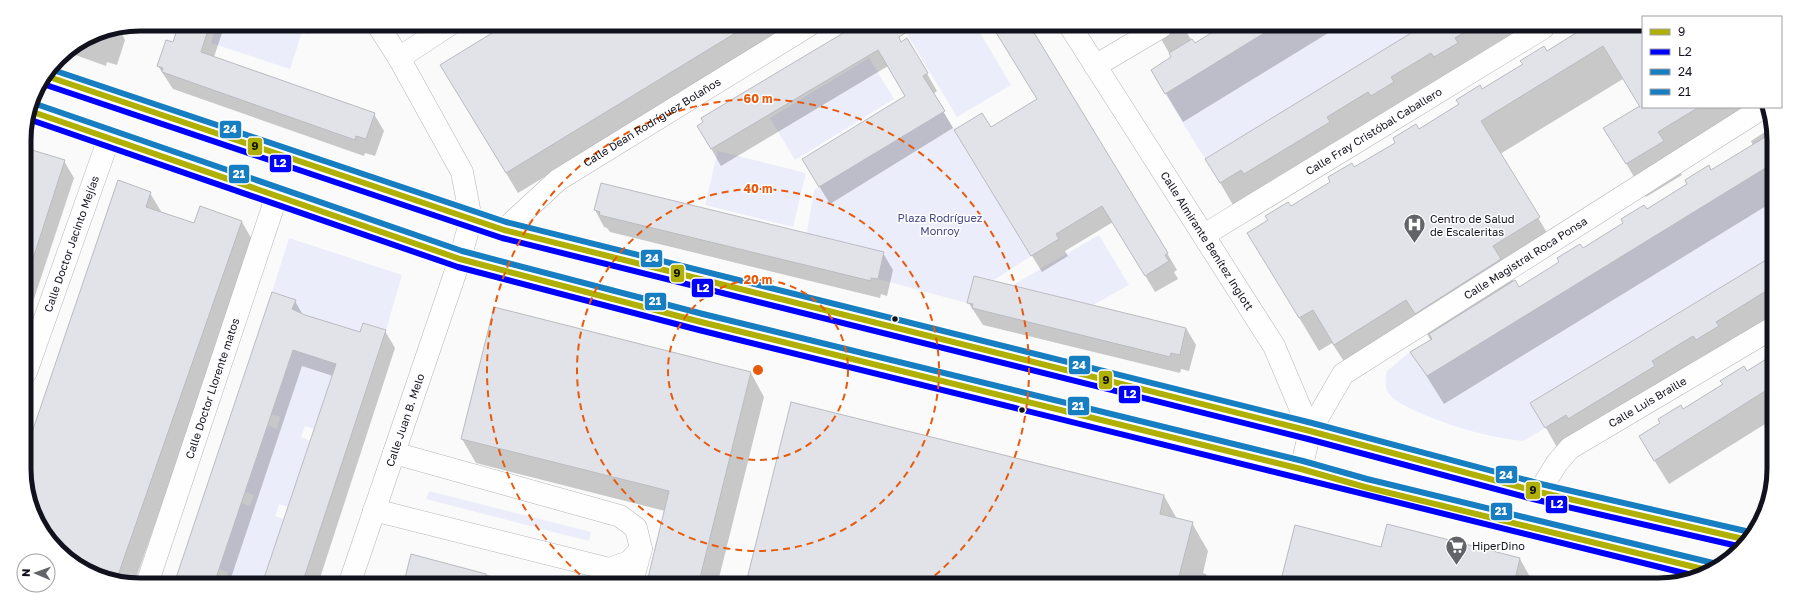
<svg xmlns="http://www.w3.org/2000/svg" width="1798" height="609" font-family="'Golos Text',sans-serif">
  <rect width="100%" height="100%" fill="#fafafa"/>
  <!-- green -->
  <g fill="#ebedfb">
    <polygon points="217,24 281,24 302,32 290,69 211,43"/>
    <polygon points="902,26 976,26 1011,85 957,117"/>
    <polygon points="1274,27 1421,27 1205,159 1165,94"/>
    <polygon points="869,58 894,99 795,160 770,118"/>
    <polygon points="941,108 954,129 960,126 964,134 958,137 988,186 994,183 1036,253 994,280 974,276 967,303 878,279 884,252 807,233 814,190"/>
    <polygon points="718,151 806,173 793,227 705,205"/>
    <path d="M1772,164l-1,93 -241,146 15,25 -22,13c-37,-4 -74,-15 -107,-30 -8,-4 -18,-8 -24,-14 -8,-7 -7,-17 -5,-26l23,-19 17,24z"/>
    <polygon points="1099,235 1129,285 1093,305 1013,285"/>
    <polygon points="289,238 402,275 386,330 363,323 360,332 336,364 328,387 340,391 334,410 322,406 314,429 305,426 301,437 310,441 288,507 279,504 275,516 284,519 264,581 225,581 228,572 219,569 241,503 250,506 254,495 245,492 253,469 240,464 267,425 277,429 280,417 271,414 305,314 292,309 295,300 272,292"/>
    <polygon points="429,491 591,532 589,541 426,499"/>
  </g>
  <!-- shadow -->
  <g fill="#0003">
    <polygon points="180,24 232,24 223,30 214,57 374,114 384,131 375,156 365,153 364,156 173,89 158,66 174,43"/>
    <polygon points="302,24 322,24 308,34"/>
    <polygon points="416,25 437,25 422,34"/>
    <polygon points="507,25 792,26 518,193 441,65"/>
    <polygon points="857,26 891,26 901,43 907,39 937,91 933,94 953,128 830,204 813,176 906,96 888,66 721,166 708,143 703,118"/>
    <polygon points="1125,27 1191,27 1185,30 1194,44 1222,27 1338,27 1183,122 1152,70 1172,58 1161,39 1140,52"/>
    <polygon points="1422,27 1535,28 1237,212 1207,160"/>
    <polygon points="119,28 125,40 117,65 107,62 106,66 67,52 96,33"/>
    <polygon points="1586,28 1643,28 1643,107 1766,107 1676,165 1682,175 1646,197 1605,128 1640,107 1623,79 1500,154 1558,251 1512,279 1518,288 1753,146 1751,141 1771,128 1771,203 1444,404 1412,353 1431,341 1426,332 1354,377 1332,343 1319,351 1268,266 1290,207"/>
    <polygon points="1038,100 1167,253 1177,270 1174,272 1178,279 1155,292 1113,222 1065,251 1068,256 1042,272 965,147 990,128"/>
    <polygon points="64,161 74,178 25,326 24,177"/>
    <polygon points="119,181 150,193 162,213 195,224 242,222 254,243 135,581 110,581 26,491 26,453"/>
    <polygon points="595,210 883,253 893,270 887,296 881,294 880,298 610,232 607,228 604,227"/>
    <polygon points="1771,258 1771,320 1559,451 1532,403"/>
    <polygon points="273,293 295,301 303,315 361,334 385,331 395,348 319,581 265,581 333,376 302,366 230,581 176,581"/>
    <polygon points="968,302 1186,328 1196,345 1189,371 1181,369 1180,373 983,325"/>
    <polygon points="1771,357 1770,421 1669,484 1654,460 1683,410"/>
    <polygon points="751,373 764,397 718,582 648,582 665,511 476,463 462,439"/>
    <polygon points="792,403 1164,496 1177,519 1192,523 1208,551 1203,573 1206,574 1211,584 747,583"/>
    <polygon points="1382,549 1520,559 1534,584 1281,584"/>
    <polygon points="412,555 514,582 405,582"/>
  </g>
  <!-- building -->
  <g fill="#e2e3e9" stroke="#babbc1">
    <polygon points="179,24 210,24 201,52 375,113 366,139 356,136 355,140 162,72 163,68 157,66 166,40 173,42"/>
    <polygon points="505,25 583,25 747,26 506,173 440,65"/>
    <polygon points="855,26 916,26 899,37 901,42 907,38 928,73 923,76 945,111 819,187 802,159 905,96 878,50 711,149 697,126 703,122 701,118"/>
    <polygon points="992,26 1030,26 1168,253 1165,255 1169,261 1145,276 1102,206 1056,234 1059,239 1031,256 954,130 982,113 991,127 1037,99"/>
    <polygon points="1221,27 1274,27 1165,94 1151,70 1171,57 1169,53 1192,39 1195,43"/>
    <polygon points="1413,27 1473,27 1455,38 1458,43 1434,57 1431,53 1391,77 1394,82 1371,96 1368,92 1327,117 1330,122 1244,174 1241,170 1220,183 1205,159 1416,30"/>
    <polygon points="1584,28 1643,28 1643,107 1699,107 1658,132 1664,141 1626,164 1603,128 1638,107 1640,107 1603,46 1481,121 1540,217 1493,246 1501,259 1415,314 1406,300 1334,345 1313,310 1299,318 1247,233 1268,220 1265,216 1288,202 1291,206 1330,182 1328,177 1352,163 1354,167 1395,143 1393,138 1416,124 1419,129 1459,104 1456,100 1480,85 1482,89 1523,64 1520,61 1544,46 1547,51"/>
    <polygon points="1772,133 1772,164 1427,376 1410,352 1432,339 1429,334 1515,280 1519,287 1559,262 1557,258 1580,244 1583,248 1623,223 1621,219 1644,205 1647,209 1687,184 1685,180 1709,165 1711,170"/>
    <polygon points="32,150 65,160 30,268 25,267 24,173"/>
    <polygon points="118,180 151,192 146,207 194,223 200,206 242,221 116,581 110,581 53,546 26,491 26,450"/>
    <polygon points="601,183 884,252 878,279 871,278 871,281 599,215 600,212 594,210"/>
    <polygon points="1771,257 1771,288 1716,322 1719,326 1696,340 1693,336 1652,361 1655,366 1568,419 1566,415 1545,428 1530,403"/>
    <polygon points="974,276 1186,328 1180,355 1171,353 1170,357 972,308 973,304 967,303"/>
    <polygon points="272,292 296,300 292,309 305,315 360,332 363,323 386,330 303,581 263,581 336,364 293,350 215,581 175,581"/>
    <polygon points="494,307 751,372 699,582 647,582 669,491 461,439"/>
    <polygon points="1771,356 1770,388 1654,461 1639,436 1660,423 1658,419 1681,405 1683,409 1723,384 1720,381 1744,366 1747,371"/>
    <polygon points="791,402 1164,495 1160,514 1193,522 1177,584 746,583"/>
    <polygon points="1387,524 1520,558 1514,584 1280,584 1295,525 1381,547"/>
    <polygon points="411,554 486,574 485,582 404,582"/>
  </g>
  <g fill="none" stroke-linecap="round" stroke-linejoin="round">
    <defs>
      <g id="street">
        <path id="s1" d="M1070,26l204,320 36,85"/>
        <polyline points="399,58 449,25"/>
        <polyline points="1095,66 1161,27"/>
        <path id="s2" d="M504,230l54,-50 250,-154"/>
        <path id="s3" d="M1204,235l339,-207"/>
        <path id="s4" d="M26,372l83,-234"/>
        <polyline points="394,453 620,516 636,528 641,549 632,582"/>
        <path id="s5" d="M1301,469l9,-38 33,-57 421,-267"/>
        <path id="s6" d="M1539,492l18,-29 13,-15 201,-119"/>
        <polyline points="374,510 609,569 629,562 641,549"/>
        <path id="s7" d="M148,581l129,-386"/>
        <path id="s8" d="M350,582l110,-323 11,-40 -9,-47 -63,-114 -21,-33"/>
      </g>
      <g id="secondary">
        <polyline points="46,76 504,230 712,283 1310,431 1539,492 1748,540"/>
        <polyline points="30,111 460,259 701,322 1301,469 1365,487 1711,571"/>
      </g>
    </defs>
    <!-- street casing -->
    <use href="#street" stroke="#b6b6bc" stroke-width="23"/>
    <!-- secondary casing -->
    <use href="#secondary" stroke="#b6b6bc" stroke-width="23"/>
    <!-- street -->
    <use href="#street" stroke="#fefefe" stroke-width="22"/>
    <!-- secondary -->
    <use href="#secondary" stroke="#fefefe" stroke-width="22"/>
    <defs>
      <g id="bus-1">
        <polyline points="46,76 504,230 1310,431 1539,492 1748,540"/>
        <polyline points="30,111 460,259 701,322 1301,469 1365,487 1711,571"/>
      </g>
      <g id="bus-2">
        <polyline points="43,84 502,238 1308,439 1537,500 1742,547"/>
        <polyline points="28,119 458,267 699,330 1700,577"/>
      </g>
      <polyline id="bus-3" points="50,69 506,222 1312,423 1541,484 1750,532"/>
      <polyline id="bus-4" points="33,103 462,251 703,314 1303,461 1367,479 1713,563"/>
    </defs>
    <!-- bus-1 casing -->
    <use href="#bus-1" stroke="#fff" stroke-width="9"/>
    <!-- bus-2 casing -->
    <use href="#bus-2" stroke="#fff" stroke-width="9"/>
    <!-- bus-3 casing -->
    <use href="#bus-3" stroke="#fff" stroke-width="9"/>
    <!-- bus-4 casing -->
    <use href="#bus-4" stroke="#fff" stroke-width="9"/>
    <!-- bus-1 -->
    <use href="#bus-1" stroke="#b0b004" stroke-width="6"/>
    <!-- bus-2 -->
    <use href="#bus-2" stroke="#00f" stroke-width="6"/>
    <!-- bus-3 -->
    <use href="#bus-3" stroke="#187ec2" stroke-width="6"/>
    <!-- bus-4 -->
    <use href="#bus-4" stroke="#187ec2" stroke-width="6"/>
  </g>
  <!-- distance rings -->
  <g fill="none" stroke="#e8590c" stroke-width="2" stroke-dasharray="7 5">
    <circle cx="758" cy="370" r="90"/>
    <circle cx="758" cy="370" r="181"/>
    <path d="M589 582A271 271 0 1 1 927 582"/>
  </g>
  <!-- icons -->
  <defs>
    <symbol id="hospital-pin" viewBox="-11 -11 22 30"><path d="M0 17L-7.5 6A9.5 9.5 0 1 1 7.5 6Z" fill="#63636a" stroke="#fff"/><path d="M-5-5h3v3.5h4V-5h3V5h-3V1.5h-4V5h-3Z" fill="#fff"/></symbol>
    <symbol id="supermarket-pin" viewBox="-11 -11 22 30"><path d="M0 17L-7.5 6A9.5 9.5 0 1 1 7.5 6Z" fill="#63636a" stroke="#fff"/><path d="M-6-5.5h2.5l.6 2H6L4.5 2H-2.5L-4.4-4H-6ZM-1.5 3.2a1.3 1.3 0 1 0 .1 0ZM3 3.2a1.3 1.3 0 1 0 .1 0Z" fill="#fff"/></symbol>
  </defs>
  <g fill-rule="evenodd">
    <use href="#hospital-pin" x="1402" y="212" width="25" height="34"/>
    <use href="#supermarket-pin" x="1444" y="534" width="25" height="34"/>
  </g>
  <!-- markers -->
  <g fill="#11121d" stroke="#fff" stroke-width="1.5">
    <circle cx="895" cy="319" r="3.5"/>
    <circle cx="1022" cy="410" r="3.5"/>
  </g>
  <g text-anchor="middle" stroke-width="3" stroke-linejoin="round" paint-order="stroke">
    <!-- street labels -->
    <g font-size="11" fill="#11121d" stroke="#fff">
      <text dy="4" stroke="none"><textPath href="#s2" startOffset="184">Calle Dean Rodríguez Bolaños</textPath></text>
      <text dy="4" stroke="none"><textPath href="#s3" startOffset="199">Calle Fray Cristóbal Caballero</textPath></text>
      <text dy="4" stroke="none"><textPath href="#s1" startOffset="255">Calle Almirante Benítez Inglott</textPath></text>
      <text dy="4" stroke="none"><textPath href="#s4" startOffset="136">Calle Doctor Jacinto Mejías</textPath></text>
      <text dy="4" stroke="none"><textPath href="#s5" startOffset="321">Calle Magistral Roca Ponsa</textPath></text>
      <text dy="4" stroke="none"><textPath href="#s7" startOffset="203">Calle Doctor Llorente matos</textPath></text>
      <text dy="4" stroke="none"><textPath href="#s6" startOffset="144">Calle Luis Braille</textPath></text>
      <text dy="4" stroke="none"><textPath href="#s8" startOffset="171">Calle Juan B. Melo</textPath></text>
    </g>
    <!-- park labels -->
    <g font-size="11" fill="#444786" stroke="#fff">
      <text x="940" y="222">Plaza Rodríguez<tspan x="940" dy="13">Monroy</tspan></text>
    </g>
    <!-- poi labels -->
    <g font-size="11" fill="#11121d" stroke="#fff" text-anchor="start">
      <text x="1430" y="223">Centro de Salud<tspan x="1430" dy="13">de Escaleritas</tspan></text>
      <text x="1472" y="550">HiperDino</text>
    </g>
  </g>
  <!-- crop -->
  <path d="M0 0H1798V609H0ZM140 31H1658A109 109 0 0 1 1767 140V469A109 109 0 0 1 1658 578H140A109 109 0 0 1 31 469V140A109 109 0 0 1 140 31Z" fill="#fff" fill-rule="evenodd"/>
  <path fill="none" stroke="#11121d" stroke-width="5" d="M140 31H1658A109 109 0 0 1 1767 140V469A109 109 0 0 1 1658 578H140A109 109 0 0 1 31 469V140A109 109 0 0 1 140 31Z"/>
  <circle cx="758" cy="370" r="6" fill="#e8590c" stroke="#fff" stroke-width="2"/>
  <g font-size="12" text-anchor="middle" font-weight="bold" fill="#e8590c" stroke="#fff" stroke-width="3" stroke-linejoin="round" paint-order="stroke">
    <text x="758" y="103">60 m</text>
    <text x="758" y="193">40 m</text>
    <text x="758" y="284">20 m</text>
  </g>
  <g stroke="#fff" stroke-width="1.5">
    <rect x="219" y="120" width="23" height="19" rx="4" fill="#187ec2"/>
    <rect x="247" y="137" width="16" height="19" rx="4" fill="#b0b004"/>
    <rect x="269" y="154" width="23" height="19" rx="4" fill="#00f"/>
    <rect x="228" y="164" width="22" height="20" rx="4" fill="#187ec2"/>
    <rect x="640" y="249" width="23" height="19" rx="4" fill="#187ec2"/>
    <rect x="670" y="264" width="15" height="19" rx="4" fill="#b0b004"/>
    <rect x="691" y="278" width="23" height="20" rx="4" fill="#00f"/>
    <rect x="644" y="292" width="23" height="19" rx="4" fill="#187ec2"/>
    <rect x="1068" y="355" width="23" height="20" rx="4" fill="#187ec2"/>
    <rect x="1098" y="370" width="15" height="20" rx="4" fill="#b0b004"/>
    <rect x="1118" y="385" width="23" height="19" rx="4" fill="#00f"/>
    <rect x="1067" y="396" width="23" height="20" rx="4" fill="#187ec2"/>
    <rect x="1495" y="465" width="23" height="19" rx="4" fill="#187ec2"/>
    <rect x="1525" y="481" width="16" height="19" rx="4" fill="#b0b004"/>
    <rect x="1545" y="495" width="23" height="19" rx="4" fill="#00f"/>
    <rect x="1490" y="502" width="23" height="19" rx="4" fill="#187ec2"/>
  </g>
  <g font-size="11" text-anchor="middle" font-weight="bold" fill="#fff">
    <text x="230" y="133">24</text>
    <text x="280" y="167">L2</text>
    <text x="239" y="178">21</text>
    <text x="652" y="262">24</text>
    <text x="703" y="292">L2</text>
    <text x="655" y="305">21</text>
    <text x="1079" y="369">24</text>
    <text x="1130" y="398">L2</text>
    <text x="1078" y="410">21</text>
    <text x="1506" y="479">24</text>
    <text x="1557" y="508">L2</text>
    <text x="1501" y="515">21</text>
  </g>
  <g font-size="11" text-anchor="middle" font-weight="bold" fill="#111">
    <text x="255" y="150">9</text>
    <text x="677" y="277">9</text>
    <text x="1106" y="384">9</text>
    <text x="1533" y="494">9</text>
  </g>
  <!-- legend -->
  <rect x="1642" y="16" width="140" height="92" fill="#ffffff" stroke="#a0a0a5"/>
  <rect x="1650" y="29" width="20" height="6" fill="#b0b004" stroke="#a0a0a5"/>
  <text x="1678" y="36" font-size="12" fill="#11121d">9</text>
  <rect x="1650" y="49" width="20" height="6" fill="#0000ff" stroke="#a0a0a5"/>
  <text x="1678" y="56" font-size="12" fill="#11121d">L2</text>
  <rect x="1650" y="69" width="20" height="6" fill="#187ec2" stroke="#a0a0a5"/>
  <text x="1678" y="76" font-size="12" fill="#11121d">24</text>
  <rect x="1650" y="89" width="20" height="6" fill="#187ec2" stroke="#a0a0a5"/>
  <text x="1678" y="96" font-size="12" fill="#11121d">21</text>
  <!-- north arrow -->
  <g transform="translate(36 573) rotate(272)"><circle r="19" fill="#ffffff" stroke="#a0a0a5"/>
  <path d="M0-3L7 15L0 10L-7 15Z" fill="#63636a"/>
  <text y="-6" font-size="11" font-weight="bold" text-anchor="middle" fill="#11121d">N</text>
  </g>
</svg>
